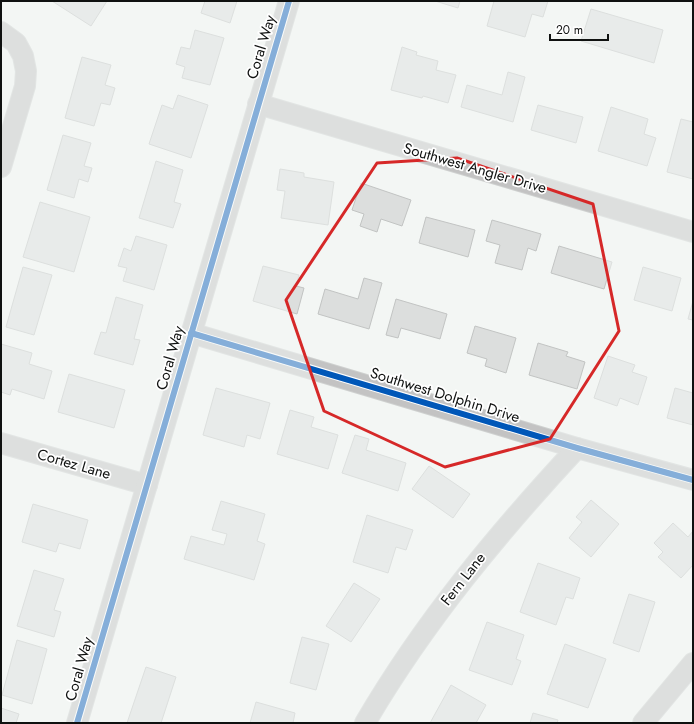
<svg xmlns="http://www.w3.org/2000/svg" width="694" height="724" font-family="Jost,sans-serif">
  <rect width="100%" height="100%" fill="#f3f6f4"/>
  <!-- building -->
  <g fill="#dcdedd" stroke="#c2c4c3">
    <polygon points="52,1 107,1 91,26"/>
    <polygon points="205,1 237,1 230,23 201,13"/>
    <polygon points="435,1 460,1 458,8"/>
    <polygon points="494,1 548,1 543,17 532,14 525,37 487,26"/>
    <polygon points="591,9 663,30 654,63 581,41"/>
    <polygon points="195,30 224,38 210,85 182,78 185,67 176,64 181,47 190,49"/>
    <polygon points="402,47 417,52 416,55 438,61 436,70 456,75 448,103 423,96 422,98 391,90"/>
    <polygon points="82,57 111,65 105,85 115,88 110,105 101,103 94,126 65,118"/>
    <polygon points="508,72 525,77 513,122 461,107 467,85 502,95"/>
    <polygon points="178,95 208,105 191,158 149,144 162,105 173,109"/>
    <polygon points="538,105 583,117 576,143 531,130"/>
    <polygon points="611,107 648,119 644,134 656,138 647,166 598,151"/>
    <polygon points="681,119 693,122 693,179 667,172"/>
    <polygon points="63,135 91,143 84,166 92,168 88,182 79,179 74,198 47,190"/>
    <polygon points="156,161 183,170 174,202 181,204 173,228 139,218"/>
    <polygon points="280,169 304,173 304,177 334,182 328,225 281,218 285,191 277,190"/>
    <polygon points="361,183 411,200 402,226 381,219 377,232 360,226 364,214 352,210"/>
    <polygon points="40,202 90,217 74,272 23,257"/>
    <polygon points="426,217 475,230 468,257 419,243"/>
    <polygon points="492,220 541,234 536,251 528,248 522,270 495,263 500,245 486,241"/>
    <polygon points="136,236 167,245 154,290 123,281 127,268 118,266 124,248 131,251"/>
    <polygon points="559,246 612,262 604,289 551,273"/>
    <polygon points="263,266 299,275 296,286 304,288 297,314 253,301"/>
    <polygon points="23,267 52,275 34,335 6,327"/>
    <polygon points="643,267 681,278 672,311 634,300"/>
    <polygon points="364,278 382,283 369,329 318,314 325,289 358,299"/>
    <polygon points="116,297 143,305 134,339 140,340 133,365 94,354 101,332 106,333"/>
    <polygon points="396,299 447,314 440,339 401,328 398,338 386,335"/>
    <polygon points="693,301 693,320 688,319"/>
    <polygon points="475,326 516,338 506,373 485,366 487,359 467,353"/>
    <polygon points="538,343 568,352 566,356 585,362 577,389 529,375"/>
    <polygon points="1,344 32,353 29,364 52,371 44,399 12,389 10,395 1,392"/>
    <polygon points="608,356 635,365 632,372 647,377 638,405 620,398 617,406 594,398"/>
    <polygon points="69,374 125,390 114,428 58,412"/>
    <polygon points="216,388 270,403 260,439 247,435 244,447 203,435"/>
    <polygon points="675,388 693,393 693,425 667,418"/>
    <polygon points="290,410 314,417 311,427 338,435 328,469 277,454"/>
    <polygon points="355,435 369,439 366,450 406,463 398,491 342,473"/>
    <polygon points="429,466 470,494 453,518 412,489"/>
    <polygon points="591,500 619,524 591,557 569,538 582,522 576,517"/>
    <polygon points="221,501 265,514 257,541 265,544 254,580 184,559 191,536 224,545 227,534 212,530"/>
    <polygon points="33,504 88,520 80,549 59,543 56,552 22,542"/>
    <polygon points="367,515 413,530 406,550 396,547 388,573 353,562"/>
    <polygon points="673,523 688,537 693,531 693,565 681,578 658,557 663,552 654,543"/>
    <polygon points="538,563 580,578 573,599 566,597 556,625 520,612"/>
    <polygon points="34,570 64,579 54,610 61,612 54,637 17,626"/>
    <polygon points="354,583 380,599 351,642 326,626"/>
    <polygon points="629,594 655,602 639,652 613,643"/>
    <polygon points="487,622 524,635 516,659 521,661 512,685 469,670"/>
    <polygon points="302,637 329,644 316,690 290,683"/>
    <polygon points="17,640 47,649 32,704 2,695"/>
    <polygon points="565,644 606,659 588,708 547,694"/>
    <polygon points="146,667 176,677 161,723 127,723"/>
    <polygon points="451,685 486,705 476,723 430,723"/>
    <polygon points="256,702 295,713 293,723 250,723"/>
    <polygon points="1,708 19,714 16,723 1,723"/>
    <polygon points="533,713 558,720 557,723 530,723"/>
  </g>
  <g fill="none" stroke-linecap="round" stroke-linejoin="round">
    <defs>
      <g id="minor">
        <polyline points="1,32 16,43 23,56 26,71 25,86 1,167"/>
        <polyline points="258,104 693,232"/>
        <polyline points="191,333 577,448 693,480"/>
        <polyline points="1,443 147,485"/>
        <polyline points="77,723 289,1"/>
        <path d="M365,723c59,-101 133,-190 212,-275"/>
        <polyline points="643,723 693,663"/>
      </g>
    </defs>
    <!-- minor casing -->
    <use href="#minor" stroke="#cfd1d0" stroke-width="22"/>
    <!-- minor -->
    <use href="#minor" stroke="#c3c3c3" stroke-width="20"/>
    <defs>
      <g id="cycleway">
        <polyline points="191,333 577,448 693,480"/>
        <polyline points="77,723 289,1"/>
      </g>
    </defs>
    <!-- cycleway casing -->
    <use href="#cycleway" stroke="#fff" stroke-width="8"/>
    <!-- cycleway -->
    <use href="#cycleway" stroke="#0057b8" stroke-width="6"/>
  </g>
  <!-- marked area -->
  <path d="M0 0H694V724H0ZM457,158l136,46 26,127 -69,108 -105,28 -121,-56 -38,-111 91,-137z" fill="#f3f6f4" fill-opacity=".55" fill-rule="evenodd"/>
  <path fill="none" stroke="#d62828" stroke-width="3" stroke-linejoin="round" d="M457,158l136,46 26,127 -69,108 -105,28 -121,-56 -38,-111 91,-137z"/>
  <g text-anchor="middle" stroke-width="3.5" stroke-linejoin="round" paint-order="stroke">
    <!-- street labels -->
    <g font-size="15" fill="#0f1110" stroke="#fff">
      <text transform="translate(261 47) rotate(-73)" y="5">Coral Way</text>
      <text transform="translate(475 168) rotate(16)" y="5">Southwest Angler Drive</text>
      <text transform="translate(170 358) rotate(-74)" y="5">Coral Way</text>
      <text transform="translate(445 395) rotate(17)" y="5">Southwest Dolphin Drive</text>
      <text transform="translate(74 464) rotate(16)" y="5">Cortez Lane</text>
      <text transform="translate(463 579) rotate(-52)" y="5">Fern Lane</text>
      <text transform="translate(79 669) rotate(-74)" y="5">Coral Way</text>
    </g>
  </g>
  <!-- border -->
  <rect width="694" height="724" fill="none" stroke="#0f1110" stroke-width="4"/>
  <!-- scale -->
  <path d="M550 34v6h58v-6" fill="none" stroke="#0f1110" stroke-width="2"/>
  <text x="556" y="34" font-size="12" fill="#0f1110" stroke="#ffffff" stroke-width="3" paint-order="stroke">20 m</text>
</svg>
